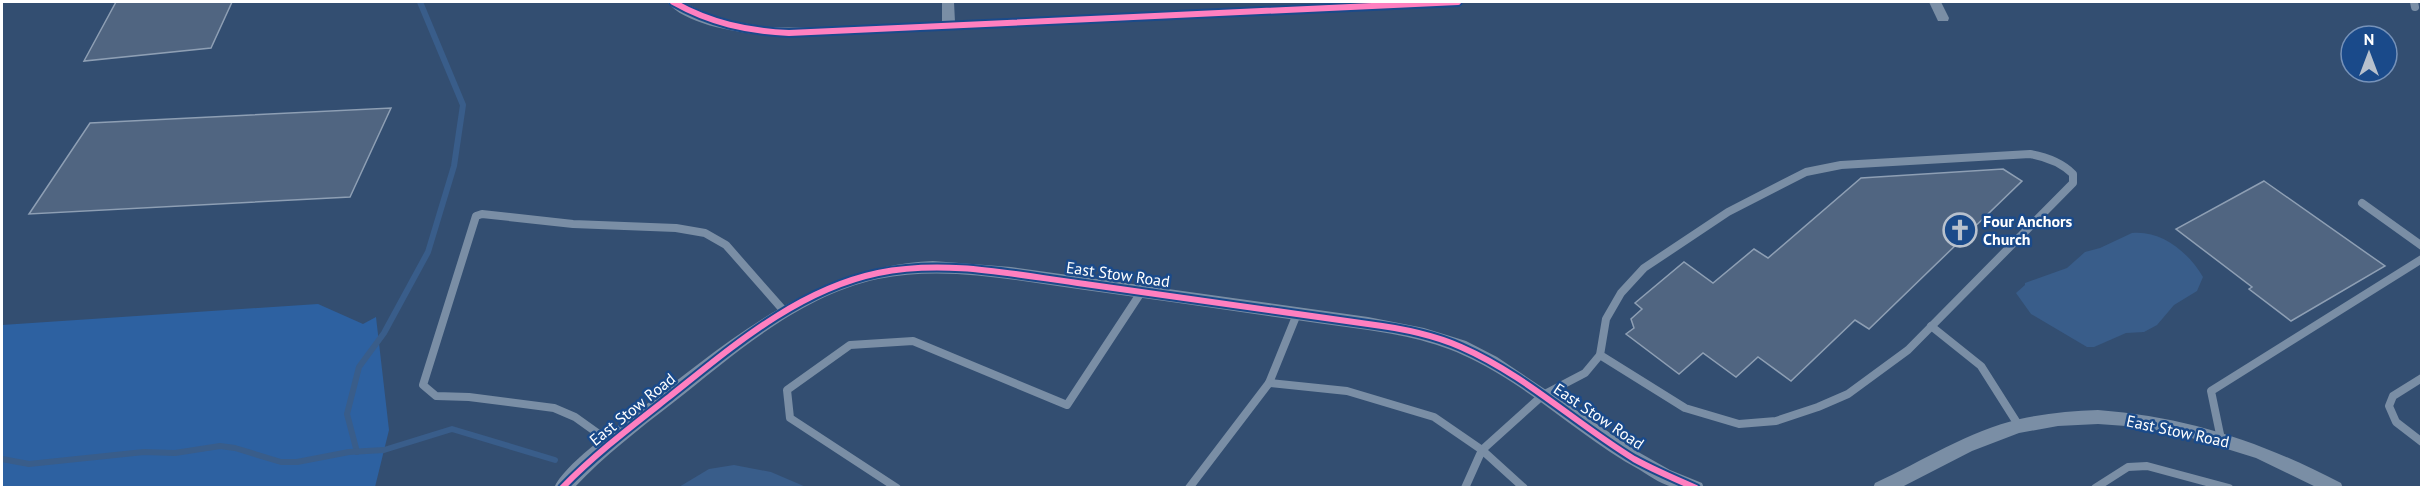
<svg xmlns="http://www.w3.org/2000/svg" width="2423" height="489" font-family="'PT Sans',sans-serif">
  <rect width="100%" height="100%" fill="#334e71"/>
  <!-- green -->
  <polygon fill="#2d61a1" points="318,304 363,324 376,317 389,430 375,487 2,487 2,325"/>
  <!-- water -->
  <g fill="#395d8a">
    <path d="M2132,233c30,-3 57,20 71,44l-6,14 -23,14 -17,20 -13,7 -18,1 -32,14h-7l-56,-33 -15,-21 9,-8v-2l42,-15 18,-16 15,-4z"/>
    <polygon points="734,465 771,472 806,487 679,487 709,469"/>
  </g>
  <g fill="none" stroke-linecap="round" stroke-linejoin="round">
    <!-- stream -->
    <g stroke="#395d8a" stroke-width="6">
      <polyline points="357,452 347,414 359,367 384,333 428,252 454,166 463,105 420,2"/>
      <polyline points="2,459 29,464 144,452 175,453 220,446 235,448 281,462 297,462 349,452 384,450 452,429 555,460"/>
    </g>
  </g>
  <!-- building -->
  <g fill="#506581" stroke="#8e9fb4" stroke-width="1.5">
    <polygon points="116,2 232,2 211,48 84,61"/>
    <polygon points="391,108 350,197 29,214 90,123"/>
    <polygon points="2003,169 2022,181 1869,329 1855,320 1791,381 1758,357 1736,377 1703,353 1679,374 1626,334 1634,328 1631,319 1642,309 1635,303 1684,262 1713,283 1754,249 1768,258 1861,178"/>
    <polygon points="2264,181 2385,266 2291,321 2249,289 2252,287 2176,229"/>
  </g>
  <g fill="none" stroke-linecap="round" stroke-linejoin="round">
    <!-- service -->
    <g stroke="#7a8ea5" stroke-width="8">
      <polyline points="2414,2 2415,7"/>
      <path d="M2030,154c17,3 31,8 43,20v9l-165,167 -60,44 -30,13 -42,14 -37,3 -54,-16 -85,-53 6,-36 15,-26 23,-25 84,-56 78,-40 35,-7z"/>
      <polyline points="2362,203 2422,246"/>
      <polyline points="1297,314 1269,383 1347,391 1434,417 1482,450 1543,395 1585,373 1600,355"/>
      <polyline points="1931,326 1981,366 2019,426"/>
      <polyline points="2422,378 2393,396 2389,406 2396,422 2422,442"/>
      <polyline points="2221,439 2211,391 2422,259"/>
      <polyline points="610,442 575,417 554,408 469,397 436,396 423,385 476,216 482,214 573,224 676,228 705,233 726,245 784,311"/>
      <polyline points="897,488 790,418 787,390 850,345 913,341 1067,405 1142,291"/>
      <polyline points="1189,488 1269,383"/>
      <polyline points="1465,488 1482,450 1524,488"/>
      <polyline points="2095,488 2128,467 2147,466 2229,488"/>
    </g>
    <!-- minor -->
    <g fill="#7a8ea5" fill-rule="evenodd">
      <path d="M667,2h15l38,17 45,8 49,1 128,-5v-21h12l1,20 428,-20h81l-6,4 -669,31c-33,-2 -100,-8 -122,-35z"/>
      <polygon points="1929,2 1941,2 1949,18 1948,21 1938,21"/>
      <path d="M933,261l78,6 357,50 56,11 42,13 31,16 143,96 30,17 32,13 2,5c-8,0 -18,1 -27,0 -13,-2 -26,-11 -37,-18 -55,-30 -100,-74 -155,-104 -37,-21 -75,-30 -117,-36 -94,-13 -188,-27 -283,-40 -69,-9 -138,-25 -207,-11 -79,17 -143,75 -204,123 -35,27 -70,54 -100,86h-20c10,-23 59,-58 80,-74 92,-71 176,-147 299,-153z"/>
      <path d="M2098,410c90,7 164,32 243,73l2,5h-25l-62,-30 -74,-23 -42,-8 -42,-3 -40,2 -39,7 -47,18 -72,37h-27l2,-5c48,-22 93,-52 145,-64 26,-6 52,-8 78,-9z"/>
    </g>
    <defs>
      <g id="cycleway">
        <path d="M673,2c37,21 74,29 116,31l669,-31"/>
        <path d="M562,488c33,-34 70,-62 107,-91 63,-50 128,-107 209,-124 69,-14 138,2 207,11 95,13 189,27 283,40 32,4 64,10 93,23 64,28 114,76 173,112 20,11 41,20 62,29"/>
      </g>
    </defs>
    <!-- cycleway casing -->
    <use href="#cycleway" stroke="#1a4a8a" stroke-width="10"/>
    <!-- cycleway -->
    <use href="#cycleway" stroke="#ff80c0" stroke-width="6"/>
  </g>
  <!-- icons -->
  <defs>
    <symbol id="church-ring" viewBox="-11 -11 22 22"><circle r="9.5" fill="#1a4a8a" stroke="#b8c1cd" stroke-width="1.5"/><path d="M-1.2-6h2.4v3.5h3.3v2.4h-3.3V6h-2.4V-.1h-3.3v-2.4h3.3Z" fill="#b8c1cd"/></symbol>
  </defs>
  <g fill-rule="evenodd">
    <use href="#church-ring" x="1941" y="211" width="38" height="38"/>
  </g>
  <g text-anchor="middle" stroke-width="5" stroke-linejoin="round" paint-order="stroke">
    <!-- poi labels -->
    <g font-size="16" font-weight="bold" fill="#fff" stroke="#1a4a8a" text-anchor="start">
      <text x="1983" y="227">Four Anchors<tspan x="1983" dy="18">Church</tspan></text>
    </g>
    <!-- street labels -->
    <g font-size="16" fill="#fff" stroke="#1a4a8a">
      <text transform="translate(1118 274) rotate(8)" y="6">East Stow Road</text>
      <text transform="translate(632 409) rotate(-39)" y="6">East Stow Road</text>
      <text transform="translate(1599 416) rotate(34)" y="6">East Stow Road</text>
      <text transform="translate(2178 431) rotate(12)" y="6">East Stow Road</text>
    </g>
  </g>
  <!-- border -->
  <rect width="2423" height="489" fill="none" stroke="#ffffff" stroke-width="6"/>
  <!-- north arrow -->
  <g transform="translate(2369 54)"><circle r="28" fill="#1a4a8a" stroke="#7692b9" stroke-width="1.5"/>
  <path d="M0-4.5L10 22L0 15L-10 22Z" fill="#b8c1cd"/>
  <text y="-9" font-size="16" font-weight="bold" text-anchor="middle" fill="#ffffff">N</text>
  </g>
</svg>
